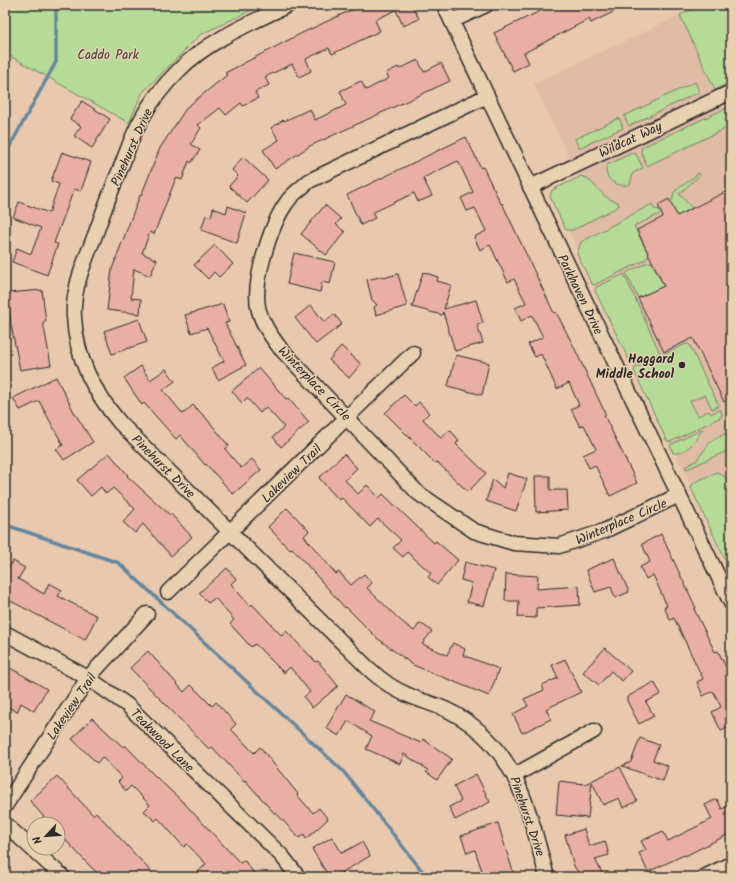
<svg xmlns="http://www.w3.org/2000/svg" width="736" height="882" font-family="Kalam,sans-serif">
  <rect width="100%" height="100%" fill="#e8c9ae"/>
  <filter id="ink" filterUnits="userSpaceOnUse"><feTurbulence type="fractalNoise" baseFrequency=".025" numOctaves="2"/><feDisplacementMap in="SourceGraphic" scale="8" xChannelSelector="R" yChannelSelector="G"/><feConvolveMatrix kernelMatrix="1 2 1 2 8 2 1 2 1" color-interpolation-filters="sRGB"/></filter>
  <g filter="url(#ink)">
    <!-- built -->
    <polygon fill="#e0bba6" points="680,15 724,110 731,107 731,569 551,194 579,179 534,84"/>
    <!-- green -->
    <g fill="#b5db97" stroke="#708361">
      <polygon points="5,5 262,5 200,35 142,93 129,123 5,53"/>
      <polygon points="700,5 731,5 731,82 715,90 680,15"/>
      <polygon points="695,82 699,92 629,126 624,116"/>
      <polygon points="731,106 731,126 647,166 641,152 642,147"/>
      <polygon points="619,118 623,128 579,148 575,139"/>
      <path d="M632,153l4,1 7,14 -10,5 -3,11c-12,5 -28,-5 -23,-19z"/>
      <polygon points="699,173 700,175 679,194 692,208 687,211 688,214 678,218 671,205 674,192"/>
      <path d="M582,176c15,6 18,23 36,26l1,4 -46,24h-7l-16,-33 2,-7z"/>
      <polygon points="652,204 654,209 660,210 662,213 634,226 649,255 645,260 594,285 591,283 577,254 581,242"/>
      <polygon points="652,262 664,286 638,298 626,273 646,263"/>
      <polygon points="624,274 660,353 634,365 631,364 595,291 596,287"/>
      <polygon points="686,344 689,344 719,406 712,409 705,395 690,401 698,416 709,411 711,414 720,409 722,414 721,417 670,442 667,441 634,371 635,368"/>
      <path d="M703,429c-7,10 -15,25 -30,24l-3,-8z"/>
      <polygon points="731,431 731,449 687,469 685,467 696,461 711,441"/>
      <polygon points="717,472 728,479 731,477 731,572 691,488 693,483"/>
    </g>
    <g fill="none" stroke-linecap="round" stroke-linejoin="round">
      <!-- stream -->
      <g stroke="#66869e" stroke-width="3.5">
        <polyline points="5,155 56,62 56,5"/>
        <polyline points="5,515 9,526 119,563 343,771 427,877"/>
      </g>
    </g>
    <!-- building -->
    <g fill="#e9afa4" stroke="#2b2b2b">
      <polygon points="362,5 412,5 419,19 403,26 396,10 375,20 380,31 332,54 329,48 306,59 311,71 299,77 292,64 265,77 269,85 255,92 258,98 243,106 241,103 226,115 220,108 198,125 201,128 191,144 200,150 191,163 189,161 182,180 176,178 154,234 150,232 142,253 157,260 150,276 134,269 131,298 141,299 140,314 107,310 112,269 140,195 141,196 160,148 187,107 227,75 225,73 302,33"/>
      <polygon points="553,5 627,5 591,23 589,19 524,53 529,63 513,71 494,33"/>
      <polygon points="418,60 424,72 441,63 450,81 310,146 275,169 263,150 279,140 271,128 283,120 284,121 310,109 315,120 346,105 340,91 361,81 366,90 389,78 386,73 398,67 399,69"/>
      <polygon points="82,101 110,119 92,148 74,136 81,126 70,119"/>
      <polygon points="466,137 481,168 483,167 501,204 502,203 554,313 556,312 574,347 606,415 604,415 637,483 610,496 595,465 589,468 583,455 596,449 584,425 580,427 571,409 579,405 569,383 557,389 541,354 535,357 528,344 543,337 532,315 521,321 515,308 526,303 514,279 508,282 490,245 480,250 474,237 486,231 475,208 467,211 461,198 473,192 458,161 423,178 432,196 418,202 414,193 372,213 375,218 361,225 347,195"/>
      <polygon points="62,152 91,162 81,191 74,189 54,243 58,244 47,275 12,262 17,248 31,254 41,228 13,217 19,202 49,213 59,184 51,181"/>
      <polygon points="243,157 268,180 247,203 229,186 238,176 232,170"/>
      <polygon points="731,189 731,398 724,402 693,338 664,352 638,298 664,286 637,230 663,217 658,205 669,199 677,216"/>
      <polygon points="325,205 341,219 336,224 345,232 326,255 301,234"/>
      <polygon points="228,206 246,213 237,243 201,230 206,215 211,217 213,208 226,213"/>
      <polygon points="215,245 233,264 219,277 214,272 208,279 194,265"/>
      <polygon points="294,253 335,262 330,284 322,282 320,292 287,284"/>
      <polygon points="423,272 438,277 437,281 451,285 444,309 476,300 483,323 477,325 483,343 455,351 443,312 442,315 412,307"/>
      <polygon points="398,274 407,306 376,315 374,307 377,305 372,300 367,280 383,276 383,278"/>
      <polygon points="42,290 46,322 43,322 51,365 20,370 11,325 8,293"/>
      <polygon points="223,304 229,322 225,323 246,365 218,380 212,368 224,361 207,328 191,333 185,315"/>
      <polygon points="311,305 324,322 334,314 342,324 316,344 295,318"/>
      <polygon points="139,319 147,342 112,354 104,331"/>
      <polygon points="341,346 361,364 349,378 329,360"/>
      <polygon points="456,355 489,363 482,395 448,386"/>
      <polygon points="141,366 150,380 166,369 175,381 163,390 183,414 193,405 207,419 229,446 225,449 241,468 252,459 261,470 233,494 206,464 205,465 180,435 176,439 144,403 142,405 124,378"/>
      <polygon points="259,368 286,399 288,398 309,422 281,447 273,437 284,427 266,407 260,413 247,398 242,403 232,391"/>
      <polygon points="56,377 74,412 93,442 64,460 56,449 63,445 39,401 20,410 13,398"/>
      <polygon points="404,395 415,406 419,402 429,413 423,419 441,438 450,430 459,440 456,444 486,473 468,492 437,462 435,463 385,413"/>
      <polygon points="109,453 128,475 127,476 170,515 171,514 192,537 171,556 143,524 135,533 123,522 135,509 113,488 106,494 101,487 91,496 77,480"/>
      <polygon points="344,454 357,468 345,480 358,494 367,485 379,498 383,494 434,543 436,541 458,560 437,585 428,577 431,573 407,552 403,557 393,548 401,540 378,519 370,527 342,498 339,500 319,478"/>
      <polygon points="508,473 527,479 516,511 486,501 493,479 503,488"/>
      <polygon points="535,476 550,476 550,490 567,490 568,510 536,512"/>
      <polygon points="287,508 309,531 304,536 336,574 339,572 351,585 364,574 372,583 367,588 401,621 414,631 420,623 432,631 422,644 447,655 453,643 465,649 463,655 499,669 489,696 413,665 377,638 346,607 345,608 292,548 290,550 268,527"/>
      <polygon points="661,534 696,608 694,609 715,652 718,651 731,677 731,726 721,731 712,712 721,707 713,691 703,696 697,682 703,679 674,618 670,620 664,607 667,606 653,575 646,579 640,567 650,562 642,544"/>
      <polygon points="614,558 629,592 615,598 611,587 595,592 586,570"/>
      <polygon points="13,561 25,568 18,579 44,594 49,583 62,590 58,596 97,616 85,640 5,598 5,573"/>
      <polygon points="465,562 494,570 484,606 467,602 472,583 461,580"/>
      <polygon points="227,568 236,579 231,584 250,606 252,604 282,636 286,631 316,662 318,661 338,686 312,708 304,697 310,692 290,667 284,673 255,644 251,647 230,624 234,620 215,598 208,603 199,593"/>
      <polygon points="506,574 538,576 537,589 579,586 580,605 536,608 536,618 518,617 519,601 505,601"/>
      <polygon points="605,648 631,671 622,681 611,671 599,685 583,672"/>
      <polygon points="148,651 184,692 191,685 212,706 216,702 236,724 231,729 254,753 260,747 298,794 297,795 313,813 319,808 328,819 306,839 304,834 299,838 276,813 275,814 245,780 244,781 212,747 209,749 130,668"/>
      <polygon points="565,659 581,692 546,709 551,719 522,733 513,714 528,706 524,699 544,690 542,685 558,678 552,665"/>
      <polygon points="5,665 47,689 34,711 21,703 17,712 5,705"/>
      <polygon points="654,682 661,694 646,702 654,716 639,724 627,701 627,697"/>
      <polygon points="346,694 375,712 369,721 421,743 423,739 452,759 437,780 426,772 428,770 404,754 400,764 366,749 372,736 348,721 339,736 326,728"/>
      <polygon points="92,718 123,747 125,745 154,775 185,804 240,863 244,860 257,877 193,877 206,864 187,844 184,847 158,818 155,821 144,811 150,805 131,786 126,791 118,782 122,778 102,757 97,763 72,739"/>
      <polygon points="640,738 659,745 653,760 668,766 663,781 622,766 631,762"/>
      <polygon points="620,767 637,801 623,808 619,798 603,805 592,782 588,818 556,815 559,781 585,784"/>
      <polygon points="476,774 490,802 455,820 449,807 461,801 454,786"/>
      <polygon points="57,776 93,815 96,812 156,877 101,877 86,862 58,832 58,824 50,824 30,801"/>
      <polygon points="717,799 722,809 731,805 731,833 685,856 684,855 648,872 639,853 646,850 641,841 663,831 668,841 712,819 705,805"/>
      <polygon points="498,823 506,850 515,877 484,877 475,850 467,853 461,836"/>
      <polygon points="584,829 589,846 605,841 609,855 595,859 604,877 581,877 574,866 565,835"/>
      <polygon points="332,837 342,853 362,842 370,856 334,877 329,877 312,849"/>
    </g>
    <g fill="none" stroke-linecap="round" stroke-linejoin="round">
      <defs>
        <g id="minor">
          <path d="M288,5c-37,18 -79,35 -109,65 -15,15 -28,31 -38,50 -9,15 -14,32 -20,47 -10,23 -18,46 -26,68 -10,26 -23,54 -21,82 2,42 20,75 46,106l248,245c12,11 24,21 40,27 15,7 31,10 45,18 65,35 76,99 94,164"/>
          <polyline points="444,5 539,205 731,603"/>
          <polyline points="452,21 486,5"/>
          <path d="M487,96l-178,85c-7,7 -17,13 -22,21 -16,22 -36,83 -28,109 4,14 12,25 21,37l138,145 56,38 40,12 45,3 45,-15 75,-36"/>
          <polyline points="530,187 731,92"/>
          <polyline points="168,592 413,353"/>
          <polyline points="5,633 88,678 127,705 282,856 298,877"/>
          <polyline points="515,775 594,731"/>
          <polyline points="5,806 88,678 147,614"/>
          <polyline points="5,824 63,877"/>
          <polyline points="704,877 731,864"/>
        </g>
      </defs>
      <!-- minor casing -->
      <use href="#minor" stroke="#2b2b2b" stroke-width="17"/>
      <!-- minor -->
      <use href="#minor" stroke="#e8d0b0" stroke-width="14"/>
    </g>
  </g>
  <!-- markers -->
  <circle fill="#2b2b2b" stroke="#e8d0b0" stroke-width="1.5" cx="682" cy="365" r="4"/>
  <g text-anchor="middle" stroke-width="3" stroke-linejoin="round" paint-order="stroke">
    <!-- park labels -->
    <g font-size="13" fill="#40453b" stroke="#e8d0b0">
      <text x="108" y="59">Caddo Park</text>
    </g>
    <!-- street labels -->
    <g font-size="13" fill="#2b2b2b" stroke="#e8d0b0">
      <text transform="translate(630 139) rotate(-25)" y="5">Wildcat Way</text>
      <text transform="translate(131 147) rotate(-66)" y="5">Pinehurst Drive</text>
      <text transform="translate(581 294) rotate(64)" y="5">Parkhaven Drive</text>
      <text transform="translate(315 383) rotate(46)" y="5">Winterplace Circle</text>
      <text transform="translate(164 466) rotate(45)" y="5">Pinehurst Drive</text>
      <text transform="translate(291 473) rotate(-44)" y="5">Lakeview Trail</text>
      <text transform="translate(621 521) rotate(-23)" y="5">Winterplace Circle</text>
      <text transform="translate(71 706) rotate(-56)" y="5">Lakeview Trail</text>
      <text transform="translate(163 740) rotate(45)" y="5">Teakwood Lane</text>
      <text transform="translate(528 816) rotate(71)" y="5">Pinehurst Drive</text>
    </g>
    <!-- poi labels -->
    <g font-size="13" font-weight="bold" fill="#2b2b2b" stroke="#e8d0b0" text-anchor="end">
      <text x="674" y="363">Haggard<tspan x="674" dy="15">Middle School</tspan></text>
    </g>
  </g>
  <!-- margin -->
  <rect width="736" height="882" fill="none" stroke="#e8d0b0" stroke-width="20"/>
  <rect x="10" y="10" width="716" height="862" fill="none" stroke="#2b2b2b" stroke-width="1.5" filter="url(#ink)"/>
  <!-- north arrow -->
  <g transform="translate(46 836) rotate(244)"><circle r="19" fill="#e8d0b0" stroke="#9c8e7b"/>
  <path d="M0-3L7 15L0 10L-7 15Z" fill="#2b2b2b"/>
  <text y="-6" font-size="11" font-weight="bold" text-anchor="middle" fill="#2b2b2b">N</text>
  </g>
</svg>
